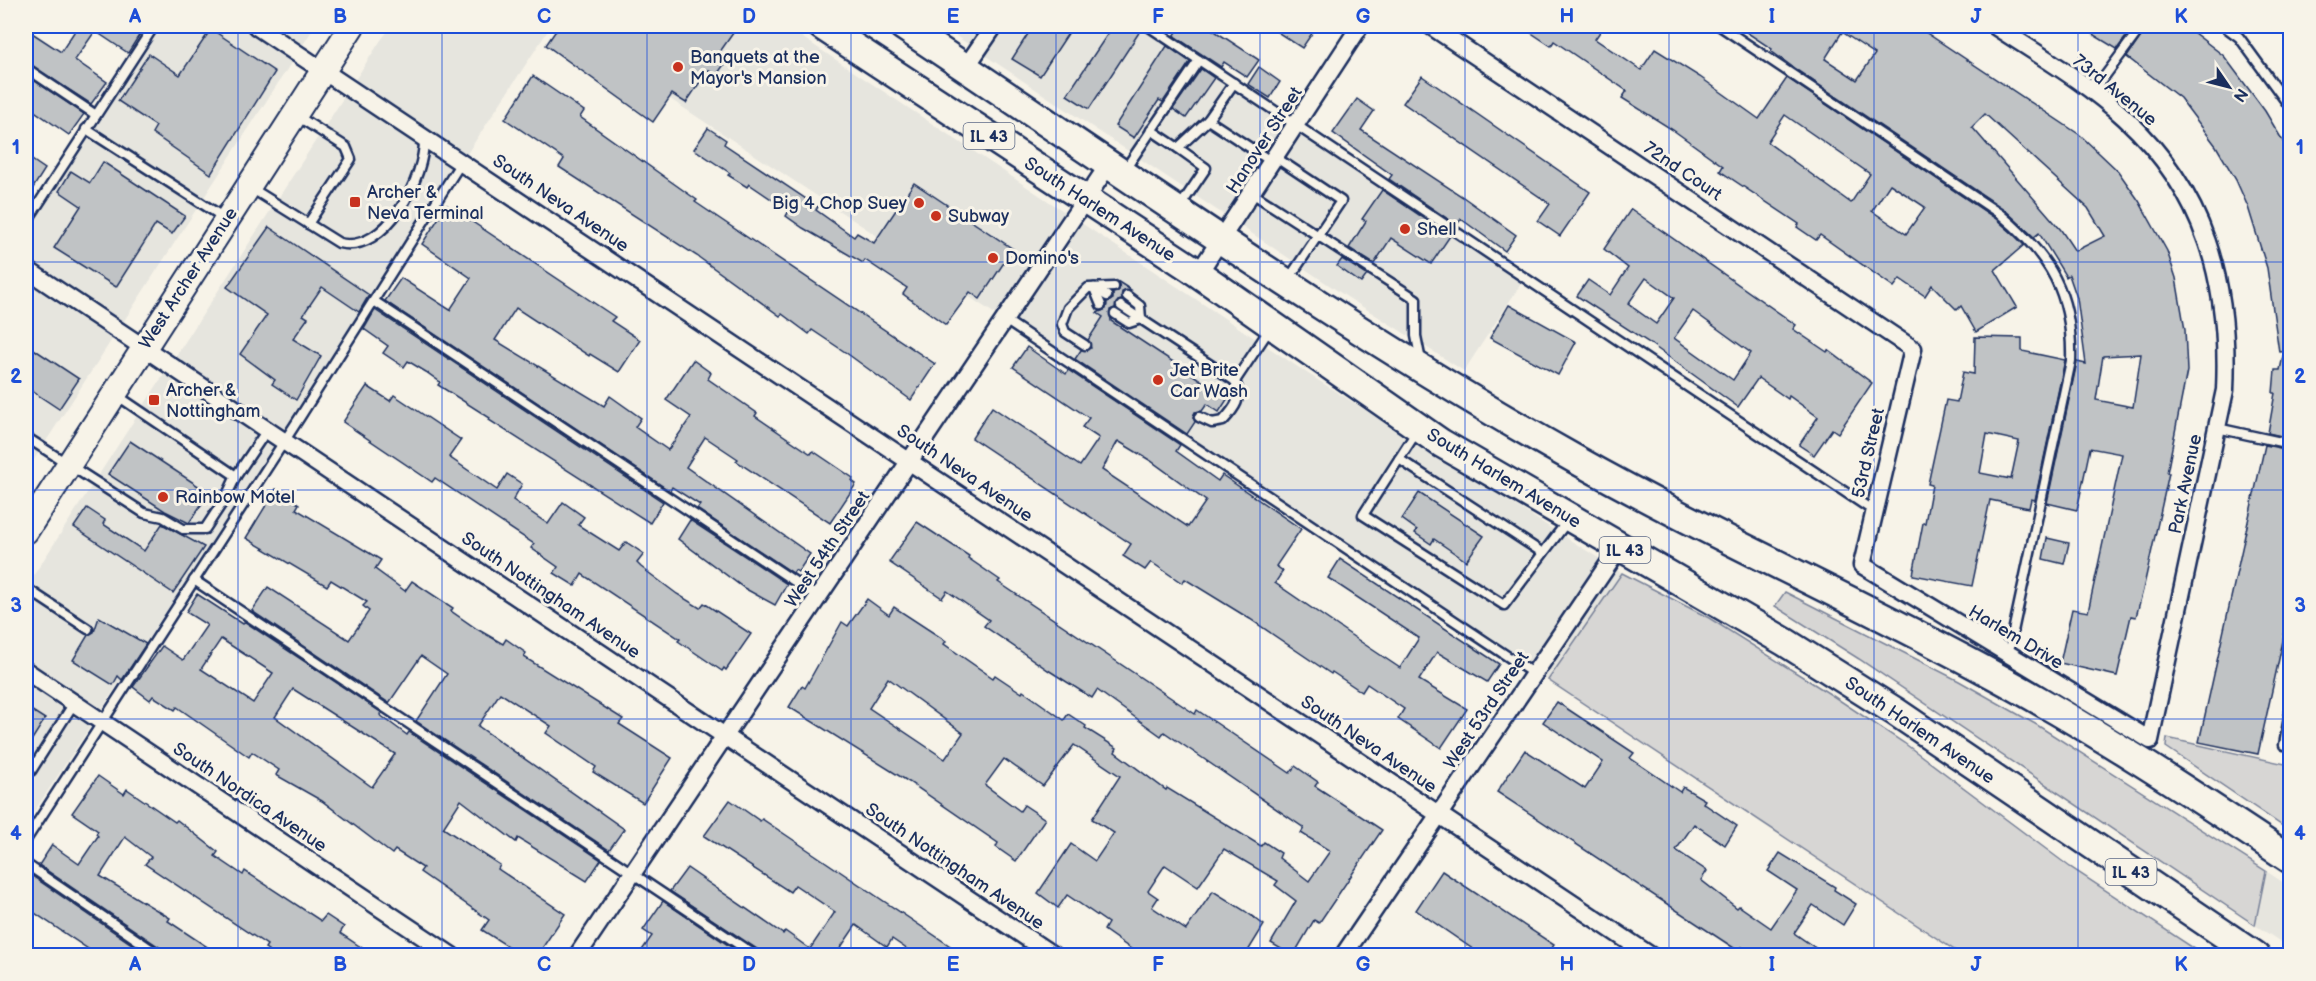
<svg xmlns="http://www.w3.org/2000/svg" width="2316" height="981" font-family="'Balsamiq Sans',sans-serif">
  <rect width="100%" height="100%" fill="#f7f3e8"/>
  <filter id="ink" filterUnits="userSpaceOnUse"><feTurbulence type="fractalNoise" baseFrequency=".0167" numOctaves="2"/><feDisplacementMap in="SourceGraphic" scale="12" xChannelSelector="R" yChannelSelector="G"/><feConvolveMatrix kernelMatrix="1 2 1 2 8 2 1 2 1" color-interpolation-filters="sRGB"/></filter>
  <g filter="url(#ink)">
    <!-- built -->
    <g fill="#e6e5de">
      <polygon points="154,26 315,26 26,472 26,220"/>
      <polygon points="392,26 551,26 26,824 26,587 381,40"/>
      <polygon points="560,26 785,26 1313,377 1622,573 1548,680"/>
      <polygon points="941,26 1145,26 1524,279 1464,371 1347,297"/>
      <polygon points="2266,871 2290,887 2290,948 2255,925"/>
    </g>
    <!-- green -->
    <g fill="#d7d6d4" stroke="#798299" stroke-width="1.5">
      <polygon points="1622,573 1709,618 1833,696 1904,743 2070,867 2204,955 2096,956 2092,953 2090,956 1962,955 1548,680"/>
      <polygon points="1785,592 1959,681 2037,725 2266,871 2255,925 1859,659 1775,606"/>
      <polygon points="2167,738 2290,765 2290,831 2166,747"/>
    </g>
    <!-- building -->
    <g fill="#c0c3c5" stroke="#1b2f5e" stroke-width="1.5" fill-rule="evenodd">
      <polygon points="78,26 145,26 128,53 95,31 75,60 107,82 91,104 26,62 26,29 61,52"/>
      <polygon points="559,26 738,26 719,53 728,59 716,76 708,70 686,103 672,94 653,122 546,45"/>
      <polygon points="1033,26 1073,26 1040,76 1012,59"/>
      <polygon points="1113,26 1142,26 1142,28 1089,109 1067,95"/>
      <polygon points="1181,26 1207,26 1259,60 1247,77 1224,62 1221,67 1174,36"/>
      <polygon points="1268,26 1317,26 1302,48"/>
      <path d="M1521,26h83l-9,13 46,31 14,-21 45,28 59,42 28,-41 209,141 17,15 11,11 -29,25 22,37 -41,25 -15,-26 -4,4 -25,-25 -7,11 -25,-17 -6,8 -74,-52 -4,5 -19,-13 2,-3 -79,-53 3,-5 -50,-36 -51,-32 5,-7 -73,-50 -3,5zM1785,115l85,59 -19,29 -84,-61zM1890,184l35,23 -19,27 -34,-23z"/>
      <path d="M1737,26h179l164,109 38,36 21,30 28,50 9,27 9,52 2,41 -20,102h2l-26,117 -7,27 -5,-1 -14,60 -57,-13 12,-54 16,3 34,-158 -32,-6 -13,62 -30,-7 30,-141 9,2 -9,-66 -8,-23 -3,2 -27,-44 -5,4 -30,-28 -210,-141 -23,-17 1,-2zM1842,32l33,22 -18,26 -32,-21zM1985,114l103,94 17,28 -30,15 -14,-21 -89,-103zM2141,354l-8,53 -37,-7 7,-44z"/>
      <polygon points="2079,26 2134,26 2117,49"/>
      <polygon points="2148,26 2185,26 2224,56 2265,111 2290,153 2290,351 2279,352 2267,268 2248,207 2236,180 2216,146 2180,98 2127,57"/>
      <polygon points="211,29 275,72 211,174 152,133 156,126 118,101 149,54 180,75"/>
      <polygon points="1167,46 1190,62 1163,102 1159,100 1134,138 1115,126"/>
      <polygon points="1259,67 1280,82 1270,98 1248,84"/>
      <polygon points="1201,69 1214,78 1186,118 1173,109"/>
      <polygon points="26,75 84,114 69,135 26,105"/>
      <polygon points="533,76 584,111 580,117 697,200 695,202 935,364 911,400 845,352 812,330 809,334 782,314 780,316 697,256 559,167 564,159 505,119"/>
      <polygon points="1422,76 1590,192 1560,236 1538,221 1550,204 1403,103"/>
      <polygon points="1357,99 1374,111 1361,130 1463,197 1516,235 1505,251 1461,219 1457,225 1389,179 1392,175 1333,133"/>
      <polygon points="708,128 726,140 724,144 818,207 816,210 854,237 857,233 874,243 914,183 1013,249 980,299 970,292 946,325 903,294 907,288 865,260 863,263 803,228 786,216 789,211 749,184 747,187 728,175 730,173 694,149"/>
      <polygon points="26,156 45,169 26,199"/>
      <polygon points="103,162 185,216 172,234 156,224 116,287 54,248 81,206 59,191 71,171 90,183"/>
      <polygon points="1382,190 1450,236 1431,264 1391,238 1374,264 1349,248 1366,221 1362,219"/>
      <polygon points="447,205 615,317 611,321 640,340 619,372 590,354 589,356 516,308 495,340 604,406 610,396 641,418 635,427 668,450 691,417 666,400 693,360 711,373 708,379 757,413 755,416 811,454 813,451 853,478 852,481 856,484 830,523 736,461 738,459 705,437 686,467 810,554 798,572 795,570 793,573 697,509 700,505 672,487 670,491 385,301 401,278 450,310 471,278 422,244"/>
      <path d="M1631,209l165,116 -3,4 34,23 1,-2 44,33 -34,50 -6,-4 -18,26 -15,-10 19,-28 -29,-21 -1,3 -30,-21 -20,29 -90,-65 -71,-46 11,-16 22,15 18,-27 -24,-19zM1646,278l28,20 -18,26 -28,-20zM1693,311l58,42 -18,27 -59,-42z"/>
      <polygon points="269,227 369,295 359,312 322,287 303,315 308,318 293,339 321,356 296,400 272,384 275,380 240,354 267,315 227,287"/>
      <polygon points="1342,259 1367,275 1361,283 1337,266"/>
      <polygon points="1117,281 1131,290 1122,292 1122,300 1118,301 1115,308 1110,310 1111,321 1228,398 1219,412 1207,404 1202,411 1195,412 1193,417 1195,422 1187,434 1075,359 1081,350 1091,348 1088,340 1103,317 1097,313 1106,309 1107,302 1113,299 1113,293 1119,290"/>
      <polygon points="1509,305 1576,342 1558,375 1490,338"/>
      <polygon points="375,310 663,502 650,523 489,420 490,418 438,385 440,382 426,372 408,361 404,367 383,353 388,346 364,329"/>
      <path d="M1975,337l47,1v13l43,9 -30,140 -4,-1 -2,9 -39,-8 -18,86 -59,-11 10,-52h2l7,-38 -4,-1 18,-84 11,2 6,-30 11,2zM1987,434l32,7 -8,38 -31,-6z"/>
      <polygon points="26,344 79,379 59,409 26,387"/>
      <path d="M1027,347l39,27 2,-4 112,75 -4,6 42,30 4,-6 79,54 -25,37 7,5 -8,12 89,61 36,24 19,-30 -91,-60 12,-19 159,105 -12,18 -50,-30 -18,28 48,29 -26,39 -43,-29 6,-10 -37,-25 -5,8 -30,-20 -1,2 -81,-55 -65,-40 -3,4 -31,-21 -6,8 -22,-14 8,-12 -159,-106 20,-31 88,59 19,-28 -17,-11 7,-9 -76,-51zM1118,441l33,20 55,40 -18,26 -86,-57z"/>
      <polygon points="2283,356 2290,357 2290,438 2268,433 2275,393 2273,393 2275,370 2280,370"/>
      <polygon points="367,386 390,401 394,395 461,440 449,457 497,490 507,474 522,484 513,500 548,524 563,502 584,517 578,525 619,551 626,542 644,554 637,563 641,567 677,594 700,608 704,603 751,634 726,670 724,668 722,671 678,641 680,639 582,574 575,586 554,573 558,567 531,548 534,544 435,478 432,482 343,422"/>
      <polygon points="130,441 209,493 189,523 165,511 108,474"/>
      <polygon points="2265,445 2290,450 2290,609 2258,754 2199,742"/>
      <polygon points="276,489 299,504 296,509 381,560 375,569 405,591 412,581 453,608 451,611 477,629 503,644 506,639 526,653 524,657 623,719 619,724 672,758 643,803 593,772 596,767 546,733 551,726 500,693 478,726 624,829 609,850 416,721 447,674 421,656 389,703 252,611 268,587 349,640 369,611 363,606 367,602 331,580 327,586 246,538"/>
      <polygon points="1419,493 1484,536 1466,561 1434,539 1431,544 1415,533 1417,530 1402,519"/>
      <polygon points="87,508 105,520 103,524 144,551 162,524 204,547 173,593 74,527"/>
      <polygon points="690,520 787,584 775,605 744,588 678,539"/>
      <path d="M917,522l52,34 -1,2 32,22 -2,2 197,132 2,-4 93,63 5,-7 23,16 -3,4 67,44 -63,93 -5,-3 -21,36 -22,-13 25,-42 -21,-16 3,-4 -54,-32 -26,38 -33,-22 -17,26 10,7 -6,9 34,23 27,-39 32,20 19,14 -19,31h-104l-37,-26 4,-7 -41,-28 -9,13 -20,-15 33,-49 24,17 19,-28 -22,-14 28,-43 -46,-31 -31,41 -39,-27 -19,26 35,26 4,-6 21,14 -29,42 -20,-14 2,-4 -89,-61 -120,-75 13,-21 3,2 37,-66 6,4 19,-27 22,16 5,-8 52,34 -2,3 49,34 2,-3 27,18 1,-2 41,29 4,-6 18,12 -1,2 32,20 -2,4 51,38 1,-2 94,58 3,-4 17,11 -2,5 30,23 21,-30 -29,-18 3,-5 -103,-71 -37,-25 -3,4 -64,-46 -5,8 -44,-28 -64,-44 5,-6 -42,-29 -5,7 -53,-36zM888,678l75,55 -18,26 -76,-51z"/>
      <polygon points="2047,538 2069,543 2064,564 2043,559"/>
      <path d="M197,594l46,30 2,-2 137,91 -2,2 27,20 2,-3 192,128 -14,21 -69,-43 -2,4 -55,-42 -18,28 57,37 -2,4 67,45 -28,42h-14l-41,-26 7,-10 -69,-48 3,-4 -28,-18 -3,4 -70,-53 -46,-26 3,-5 -27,-18 -3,5 -72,-50 -2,3 -22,-14 -3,4 -17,-13 29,-41 21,14 24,-35 -21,-13zM221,639l52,34 -20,30 -52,-34zM293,689l102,65 -23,33 -97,-70z"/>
      <polygon points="99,617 146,644 122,680 118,676 113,685 73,660 88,635 94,632"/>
      <polygon points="1557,702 1634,753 1630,758 1680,792 1683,787 1705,800 1703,803 1737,826 1725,845 1694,824 1676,850 1707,871 1701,880 1737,908 1739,906 1771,928 1797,890 1768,871 1780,853 1835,887 1834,890 1856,904 1843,925 1813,905 1794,933 1827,956 1753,956 1742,947 1740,952 1497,792 1525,750 1585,789 1603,762 1543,722"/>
      <polygon points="26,707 45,719 26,749"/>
      <polygon points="98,776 124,794 127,789 175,822 177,820 218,852 215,856 243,875 245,871 321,921 326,915 344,927 340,933 374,956 277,956 265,948 267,945 145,864 151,857 125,837 100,876 170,918 168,921 221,956 167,956 165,951 39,865 52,845 79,864 98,836 96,834 98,831 72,813"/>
      <polygon points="730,800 760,821 762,819 783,833 965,956 917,956 892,939 887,947 856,925 835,956 762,956 760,951 670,891 687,868 783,934 785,931 810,949 835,912 795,885 790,892 704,836"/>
      <polygon points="1442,871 1554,945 1547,956 1483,956 1416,910"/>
      <polygon points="32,876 149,956 83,956 88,949 26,907 26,881"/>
      <polygon points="663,901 744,956 638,956 652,936 643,930"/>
    </g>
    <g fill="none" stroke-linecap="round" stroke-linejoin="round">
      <defs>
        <g id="service">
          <polyline points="1148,26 1875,512"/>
          <path d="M1720,26l280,188c50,42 73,80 71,147l-63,294"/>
          <polyline points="2224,26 2239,37 2290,107"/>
          <polyline points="2283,26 2290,30"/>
          <polyline points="26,68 96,115"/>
          <polyline points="2093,92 2142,26"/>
          <polyline points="297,116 346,147 351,159 308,224"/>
          <polyline points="1208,120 1272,162"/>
          <polyline points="86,129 226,219"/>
          <polyline points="1151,130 1178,148 1208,120 1234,83"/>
          <polyline points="1178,148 1206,168 1179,208"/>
          <polyline points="1275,157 1341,201 1288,280"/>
          <polyline points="1124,171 1199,60"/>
          <path d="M251,188l88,55c47,12 87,-67 85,-106"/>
          <polyline points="1252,193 1416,299 1416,336 1421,361"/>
          <polyline points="26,223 154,26"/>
          <polyline points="1094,288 1101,305"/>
          <polyline points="1094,288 1107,296"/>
          <polyline points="1127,296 1140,306 1141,319"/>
          <polyline points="374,301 818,597"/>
          <polyline points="1121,306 1235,381 1271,327"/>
          <polyline points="1115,314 1129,323 1141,319"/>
          <polyline points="1005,320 1534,674"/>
          <polyline points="1085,345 1065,332 1062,324 1068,308 1088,288 1114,287"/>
          <path d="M1199,417l13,6 11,-2c12,-13 20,-23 12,-40"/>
          <polyline points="2217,428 2290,444"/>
          <polyline points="1417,431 1363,515 1504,605 1569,519"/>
          <polyline points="26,437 144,513 163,517 183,529 205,529 226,497 236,476 115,394"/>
          <polyline points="1399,459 1543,553"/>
          <polyline points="236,476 267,430"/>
          <polyline points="194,580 756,956"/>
          <polyline points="26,588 88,629"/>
          <polyline points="2284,745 2290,712"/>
          <polyline points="26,768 31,771 74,703"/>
          <polyline points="26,840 300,417 462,161"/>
          <polyline points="26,864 161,956"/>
        </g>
        <g id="minor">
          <polyline points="256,26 1651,956"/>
          <path d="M1431,26l482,323 -51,216 288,175 75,-350c5,-107 -20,-198 -100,-272 -39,-36 -86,-63 -130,-92"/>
          <polyline points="966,67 994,26"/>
          <polyline points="26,269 1054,956"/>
          <polyline points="1198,274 1360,26"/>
          <polyline points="26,671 452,956"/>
          <polyline points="577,956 1109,164"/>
          <polyline points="1343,956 1620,547"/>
        </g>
        <polyline id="secondary" points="26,531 352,26"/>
        <g id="primary">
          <polyline points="822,26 1189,267 1441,443 1785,642 1896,712 2256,956"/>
          <path d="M903,26c221,147 438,302 670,432 135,76 277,139 413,213 105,56 205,122 304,188"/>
        </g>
      </defs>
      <!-- service casing -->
      <use href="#service" stroke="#1b2f5e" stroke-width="13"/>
      <!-- minor casing -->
      <use href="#minor" stroke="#1b2f5e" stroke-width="21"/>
      <!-- secondary casing -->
      <use href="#secondary" stroke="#1b2f5e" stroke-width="28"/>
      <!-- primary casing -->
      <use href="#primary" stroke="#1b2f5e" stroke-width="32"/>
      <!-- service -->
      <use href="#service" stroke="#f7f3e8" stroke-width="8"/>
      <!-- minor -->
      <use href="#minor" stroke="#f7f3e8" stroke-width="16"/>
      <!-- secondary -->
      <use href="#secondary" stroke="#f7f3e8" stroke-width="24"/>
      <!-- primary -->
      <use href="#primary" stroke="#f7f3e8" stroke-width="27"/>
    </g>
  </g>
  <!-- grid -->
  <path fill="none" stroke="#1d4ed8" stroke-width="1.5" stroke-opacity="0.55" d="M238,26v930M442,26v930M647,26v930M851,26v930M1056,26v930M1260,26v930M1465,26v930M1669,26v930M1874,26v930M2078,26v930M26,262h2264M26,490h2264M26,719h2264"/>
  <!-- markers -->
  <g fill="#c8321e" stroke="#f7f3e8" stroke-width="2">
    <circle cx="678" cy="67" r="6"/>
    <rect x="349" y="196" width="12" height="12" rx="3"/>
    <circle cx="919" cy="203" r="6"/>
    <circle cx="936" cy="216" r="6"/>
    <circle cx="1405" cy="229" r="6"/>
    <circle cx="993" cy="258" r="6"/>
    <circle cx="1158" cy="380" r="6"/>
    <rect x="148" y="394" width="12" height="12" rx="3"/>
    <circle cx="163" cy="497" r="6"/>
  </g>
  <g text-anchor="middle" stroke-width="6" stroke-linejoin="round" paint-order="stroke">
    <!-- shield labels -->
    <g fill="#f7f3e8" stroke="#5d6a87" stroke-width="1.5">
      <rect x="963.5" y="123" width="51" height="26" rx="4.5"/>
      <rect x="1599.5" y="537" width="51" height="26" rx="4.5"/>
      <rect x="2105.5" y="859" width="51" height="26" rx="4.5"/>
    </g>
    <g font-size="16" font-weight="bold" fill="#1b2f5e">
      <text x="989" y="142">IL 43</text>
      <text x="1625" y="556">IL 43</text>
      <text x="2131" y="878">IL 43</text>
    </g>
    <!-- poi labels -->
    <g font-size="18" fill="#1b2f5e" stroke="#f7f3e8" text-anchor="start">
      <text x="690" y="63">Banquets at the<tspan x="690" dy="21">Mayor's Mansion</tspan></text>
      <text x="367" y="198">Archer &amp;<tspan x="367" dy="21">Neva Terminal</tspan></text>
      <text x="907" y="209" text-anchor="end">Big 4 Chop Suey</text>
      <text x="948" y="222">Subway</text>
      <text x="1417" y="235">Shell</text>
      <text x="1005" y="264">Domino's</text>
      <text x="1170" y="376">Jet Brite<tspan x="1170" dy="21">Car Wash</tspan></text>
      <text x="166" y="396">Archer &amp;<tspan x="166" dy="21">Nottingham</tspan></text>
      <text x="175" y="503">Rainbow Motel</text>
    </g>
    <!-- street labels -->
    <g font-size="18" fill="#1b2f5e" stroke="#f7f3e8">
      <text transform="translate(2115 90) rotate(39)" y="6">73rd Avenue</text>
      <text transform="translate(1264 140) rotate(-57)" y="6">Hanover Street</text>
      <text transform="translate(1683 171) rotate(34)" y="6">72nd Court</text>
      <text transform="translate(561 203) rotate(34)" y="6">South Neva Avenue</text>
      <text transform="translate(1100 209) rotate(33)" y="6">South Harlem Avenue</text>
      <text transform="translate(188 278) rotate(-57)" y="6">West Archer Avenue</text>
      <text transform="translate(1868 453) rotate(-77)" y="6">53rd Street</text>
      <text transform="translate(965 473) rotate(34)" y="6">South Neva Avenue</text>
      <text transform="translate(1504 478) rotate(31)" y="6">South Harlem Avenue</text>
      <text transform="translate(2185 484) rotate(-78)" y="6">Park Avenue</text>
      <text transform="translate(827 549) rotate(-56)" y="6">West 54th Street</text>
      <text transform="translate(551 595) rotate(34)" y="6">South Nottingham Avenue</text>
      <text transform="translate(2016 637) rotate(31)" y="6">Harlem Drive</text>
      <text transform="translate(1486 710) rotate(-56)" y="6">West 53rd Street</text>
      <text transform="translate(1920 730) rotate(34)" y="6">South Harlem Avenue</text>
      <text transform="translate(1369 744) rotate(34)" y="6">South Neva Avenue</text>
      <text transform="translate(250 797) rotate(34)" y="6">South Nordica Avenue</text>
      <text transform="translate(955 866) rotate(34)" y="6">South Nottingham Avenue</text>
    </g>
  </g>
  <!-- margin -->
  <rect width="2316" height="981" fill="none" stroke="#f7f3e8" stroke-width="66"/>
  <!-- north arrow -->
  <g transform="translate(2229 87) rotate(125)" stroke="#f7f3e8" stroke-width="4.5" paint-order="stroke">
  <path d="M0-4.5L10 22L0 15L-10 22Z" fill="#1b2f5e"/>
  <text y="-9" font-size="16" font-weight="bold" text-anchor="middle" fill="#1b2f5e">N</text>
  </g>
  <rect x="33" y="33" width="2250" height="915" fill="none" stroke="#1d4ed8" stroke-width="2"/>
  <g font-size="20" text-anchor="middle" font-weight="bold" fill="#1d4ed8">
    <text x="135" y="23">A</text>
    <text x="340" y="23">B</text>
    <text x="544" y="23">C</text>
    <text x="749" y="23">D</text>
    <text x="953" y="23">E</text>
    <text x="1158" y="23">F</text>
    <text x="1363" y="23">G</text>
    <text x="1567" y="23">H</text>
    <text x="1772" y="23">I</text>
    <text x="1976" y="23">J</text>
    <text x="2181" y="23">K</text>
    <text x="16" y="154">1</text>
    <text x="2300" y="154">1</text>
    <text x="16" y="383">2</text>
    <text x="2300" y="383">2</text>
    <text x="16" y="612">3</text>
    <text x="2300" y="612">3</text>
    <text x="16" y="840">4</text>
    <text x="2300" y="840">4</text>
    <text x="135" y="971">A</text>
    <text x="340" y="971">B</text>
    <text x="544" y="971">C</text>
    <text x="749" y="971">D</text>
    <text x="953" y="971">E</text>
    <text x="1158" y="971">F</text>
    <text x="1363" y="971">G</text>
    <text x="1567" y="971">H</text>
    <text x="1772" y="971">I</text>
    <text x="1976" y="971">J</text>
    <text x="2181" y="971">K</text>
  </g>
</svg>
